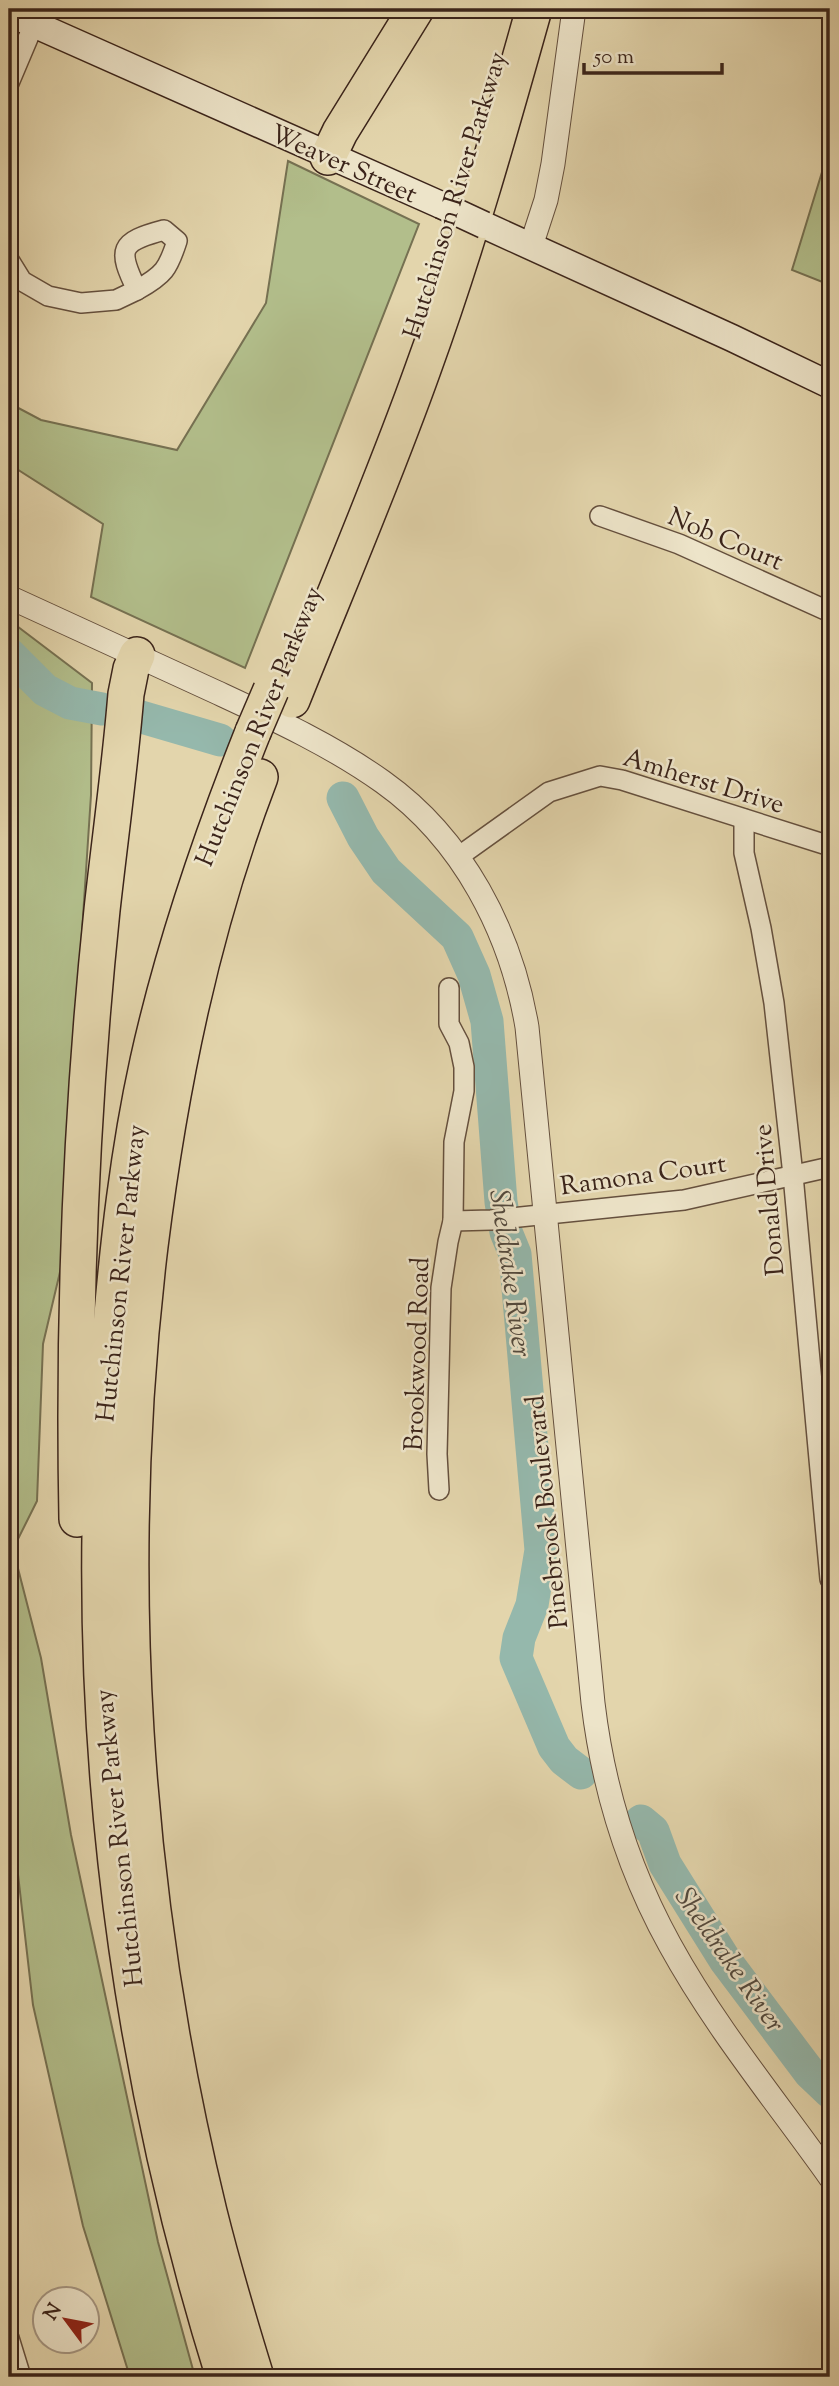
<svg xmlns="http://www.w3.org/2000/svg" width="839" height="2386" font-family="'Sorts Mill Goudy',serif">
  <rect width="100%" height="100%" fill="#e3d5ac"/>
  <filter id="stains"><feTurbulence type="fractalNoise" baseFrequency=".00286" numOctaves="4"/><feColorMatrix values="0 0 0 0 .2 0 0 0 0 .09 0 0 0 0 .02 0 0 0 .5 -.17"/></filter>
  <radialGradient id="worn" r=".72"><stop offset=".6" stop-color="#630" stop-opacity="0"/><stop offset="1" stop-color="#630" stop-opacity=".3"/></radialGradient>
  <!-- green -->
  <g fill="#b2be8b" stroke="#767152" stroke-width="2">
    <polygon points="830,146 830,285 792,270"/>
    <polygon points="288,161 419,224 245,668 91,597 103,524 9,464 9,403 41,420 177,450 266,303"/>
    <polygon points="9,620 92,683 91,795 73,1069 68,1238 43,1344 37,1501 13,1549 41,1658 71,1835 158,2242 195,2377 130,2377 83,2226 33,2005 13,1831 9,1820"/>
  </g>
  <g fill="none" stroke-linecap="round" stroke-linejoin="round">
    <!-- river -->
    <g stroke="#95b8ac" stroke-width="33">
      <polyline points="9,654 45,690 70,703 102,709"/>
      <polyline points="138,716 220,740"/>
      <polyline points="343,798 363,837 386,871 457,937 474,975 487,1021 501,1202 506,1232 515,1254 541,1550 532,1605 519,1638 516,1658 554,1747 564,1760 581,1773"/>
      <polyline points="641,1821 653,1831 665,1864 725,1960 810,2073 830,2092"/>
    </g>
    <defs>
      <g id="minor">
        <polyline points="9,83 34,24"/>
        <path d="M164,230l13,11c-9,28 -13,34 -40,49 -20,-41 -18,-48 27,-60z"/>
        <polyline points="9,260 22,281 48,296 81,303 116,300 137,290"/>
        <polyline points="600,516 679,544 830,612"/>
        <polyline points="744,819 744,853 761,928 774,1003 793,1175 830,1579"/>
        <polyline points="458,857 549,792 600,776 622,780 830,846"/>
        <polyline points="453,1221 491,1220 684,1200 830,1167"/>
        <polyline points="439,1490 437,1454 441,1288 448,1242 453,1221 454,1142 464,1091 464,1067 459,1043 449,1024 449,988"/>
        <polyline points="9,2338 21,2377"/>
      </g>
      <g id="tertiary">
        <polyline points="531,246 546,200 553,164 574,9"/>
        <path d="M9,597c69,31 138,63 207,95 58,27 115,53 167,90 80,57 128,150 144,245l66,676c10,84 36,168 77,242 45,82 106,156 160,232"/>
      </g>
      <g id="secondary">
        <polyline points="9,13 441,205"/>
        <polyline points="484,225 732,338 830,385"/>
      </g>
      <g id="motorway">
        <polyline points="328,157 340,132 416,9"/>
        <path d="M292,700c44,-110 91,-219 131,-331 43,-118 77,-239 111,-360"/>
        <path d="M77,1519c-4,-203 4,-407 25,-609 8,-72 18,-143 24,-216l5,-25 6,-14"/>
        <path d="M224,2377c-105,-336 -145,-689 -114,-1040 8,-93 18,-185 38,-276 25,-113 62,-221 105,-329"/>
        <path d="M256,2377c-17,-55 -33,-109 -47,-165 -77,-315 -98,-644 -59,-966 20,-160 52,-318 110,-469"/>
      </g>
    </defs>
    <!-- minor casing -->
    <use href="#minor" stroke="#65503e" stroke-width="22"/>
    <!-- tertiary casing -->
    <use href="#tertiary" stroke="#65503e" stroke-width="25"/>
    <!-- secondary casing -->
    <use href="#secondary" stroke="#3b241a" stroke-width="29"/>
    <!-- motorway casing -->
    <use href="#motorway" stroke="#3b241a" stroke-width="38"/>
    <!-- minor -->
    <use href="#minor" stroke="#ede4c9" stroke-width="19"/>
    <!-- tertiary -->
    <use href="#tertiary" stroke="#ede4c9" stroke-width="23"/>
    <!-- secondary -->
    <use href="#secondary" stroke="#ede4c9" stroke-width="26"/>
    <!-- motorway -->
    <use href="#motorway" stroke="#e3d5ac" stroke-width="35"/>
    <defs>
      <polyline id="secondary-bridge" points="441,205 484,225"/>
      <polyline id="motorway-bridge" points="253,732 271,690"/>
    </defs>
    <!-- secondary-bridge casing -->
    <use href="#secondary-bridge" stroke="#3b241a" stroke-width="29" stroke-linecap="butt"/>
    <!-- motorway-bridge casing -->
    <use href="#motorway-bridge" stroke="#3b241a" stroke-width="38" stroke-linecap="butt"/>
    <!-- secondary-bridge -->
    <use href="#secondary-bridge" stroke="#ede4c9" stroke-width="26"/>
    <!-- motorway-bridge -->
    <use href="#motorway-bridge" stroke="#e3d5ac" stroke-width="35"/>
  </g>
  <g text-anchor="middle" stroke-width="5" stroke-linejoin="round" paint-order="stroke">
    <!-- street labels -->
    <g font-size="26" fill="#3b241a" stroke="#ede4c9">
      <text transform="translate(344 163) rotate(24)" y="9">Weaver Street</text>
      <text transform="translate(454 195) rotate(-73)" y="9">Hutchinson River Parkway</text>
      <text transform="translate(726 538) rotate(23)" y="9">Nob Court</text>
      <text transform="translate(258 726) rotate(-68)" y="9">Hutchinson River Parkway</text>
      <text transform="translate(704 780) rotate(17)" y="9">Amherst Drive</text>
      <text transform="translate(643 1174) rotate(-8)" y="9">Ramona Court</text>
      <text transform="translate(768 1200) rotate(-95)" y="9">Donald Drive</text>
      <text transform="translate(120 1273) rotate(-84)" y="9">Hutchinson River Parkway</text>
      <text transform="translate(416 1354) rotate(-88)" y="9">Brookwood Road</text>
      <text transform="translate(546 1512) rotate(-96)" y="9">Pinebrook Boulevard</text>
      <text transform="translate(118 1838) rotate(-96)" y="9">Hutchinson River Parkway</text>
    </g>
    <!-- water labels -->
    <g font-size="28" font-style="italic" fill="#52493e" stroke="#ede4c9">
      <text transform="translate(512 1273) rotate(82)" y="10">Sheldrake River</text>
      <text transform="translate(731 1959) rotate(55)" y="10">Sheldrake River</text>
    </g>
  </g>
  <!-- margin -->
  <rect width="839" height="2386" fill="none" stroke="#e3d5ac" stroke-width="35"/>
  <rect x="10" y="10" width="818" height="2365" fill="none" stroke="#3b241a" stroke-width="3.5"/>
  <rect x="18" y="18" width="804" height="2351" fill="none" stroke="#3b241a" stroke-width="2"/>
  <!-- north arrow -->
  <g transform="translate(66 2320) rotate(302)"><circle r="33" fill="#ede4c9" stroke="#a69783" stroke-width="2"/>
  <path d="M0-5L12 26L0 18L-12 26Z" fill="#8f2418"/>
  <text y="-10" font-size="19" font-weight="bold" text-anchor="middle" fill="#3b241a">N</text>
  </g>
  <!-- scale -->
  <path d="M584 63v10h138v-10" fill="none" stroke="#3b241a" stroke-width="3.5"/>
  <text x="594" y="63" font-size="21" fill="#3b241a" stroke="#ede4c9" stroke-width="5" paint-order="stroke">50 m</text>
  <rect width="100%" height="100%" filter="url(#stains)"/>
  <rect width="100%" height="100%" fill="url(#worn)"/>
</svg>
